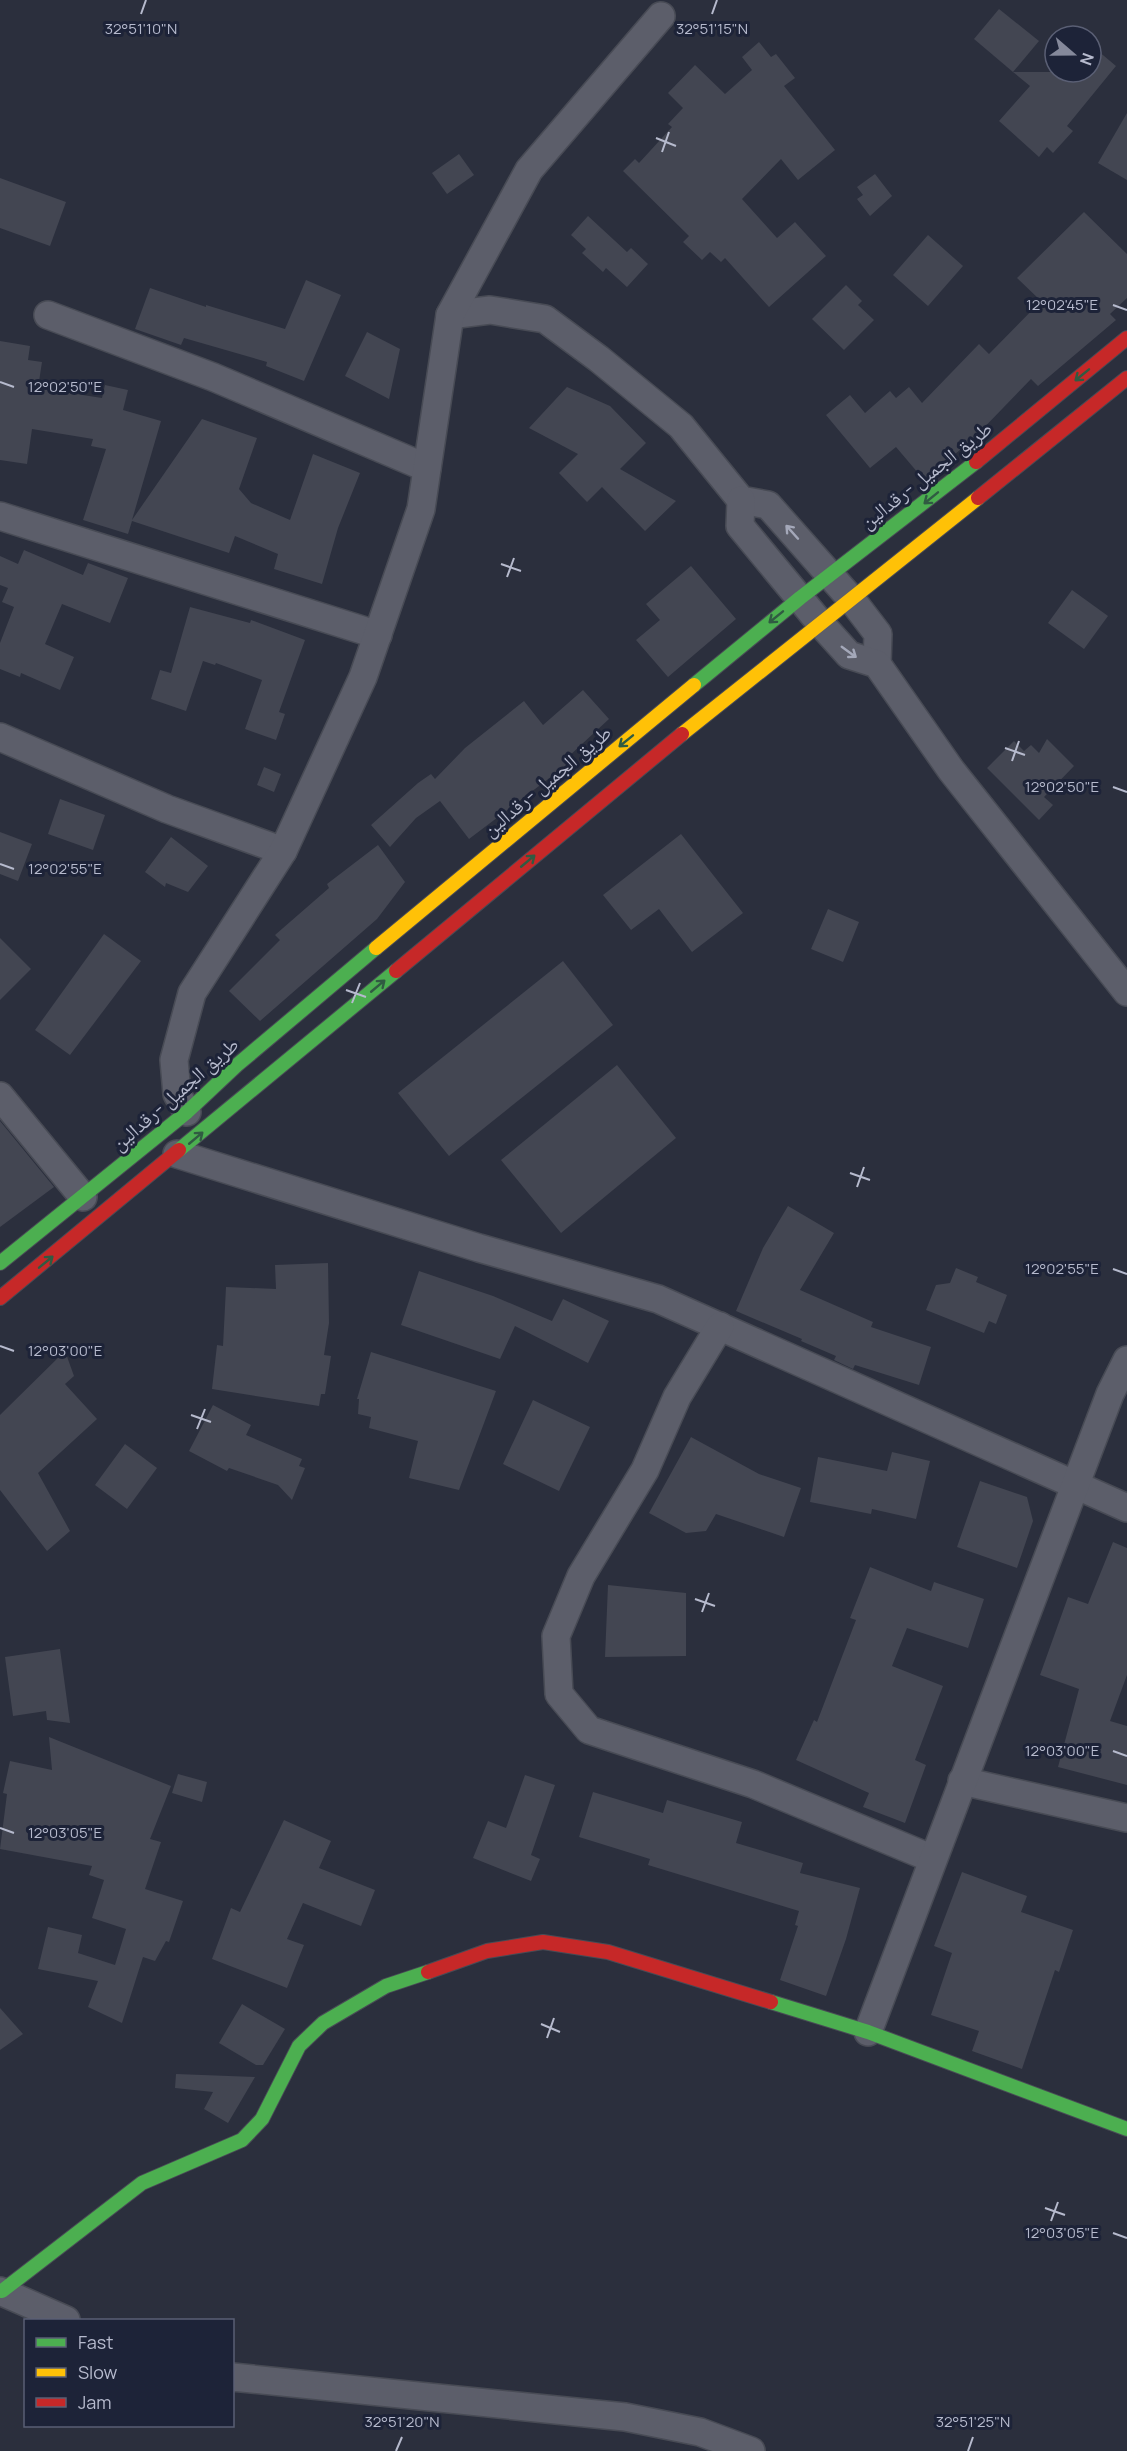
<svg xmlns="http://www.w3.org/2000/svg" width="1127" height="2451" font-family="Manrope,'Noto Naskh Arabic',sans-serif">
  <rect width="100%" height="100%" fill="#2b2f3d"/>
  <!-- building -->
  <g fill="#434652">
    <polygon points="999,9 1039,41 1013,72 974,39"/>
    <polygon points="759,42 771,57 776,54 795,78 784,86 835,150 798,180 781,159 742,199 777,238 795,222 826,256 769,307 725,258 721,262 710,252 702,260 683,242 689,236 623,171 635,159 639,163 672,127 668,124 683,108 668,93 695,65 725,94 752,70 742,57"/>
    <polygon points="1091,45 1116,66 1067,126 1073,131 1053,153 1047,147 1039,157 999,121 1030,86 1013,72 1091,72"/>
    <polygon points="1127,113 1127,180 1098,163"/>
    <polygon points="459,154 474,175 447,194 432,173"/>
    <polygon points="875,174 892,196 870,216 857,199 863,195 857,187"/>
    <polygon points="0,178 66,202 50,246 0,228"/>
    <polygon points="1084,212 1127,254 1127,298 1110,314 1116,320 1038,386 1031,379 973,439 924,480 896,447 870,468 826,415 850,395 865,413 890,391 896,398 909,387 922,403 979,344 989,354 1041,301 1017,278"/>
    <polygon points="588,216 627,252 631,248 648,264 627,287 606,268 603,272 582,253 586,249 571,235"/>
    <polygon points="928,235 963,266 928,306 893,275"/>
    <polygon points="306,280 341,295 304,381 266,366 267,362 184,338 181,345 135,329 150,288 206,307 206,305 285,329"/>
    <polygon points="846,285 862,301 858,305 874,320 844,350 812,319"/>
    <polygon points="367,332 400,349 389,399 345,376"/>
    <polygon points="0,341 30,346 28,360 42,362 38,388 102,398 105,385 128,390 123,410 161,421 132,520 202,419 257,438 239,489 251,503 290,520 313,454 360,473 338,528 322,584 274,569 278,554 235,536 229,553 132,521 128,534 83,520 106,449 91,446 93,439 32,429 27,464 0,460"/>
    <polygon points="567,387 610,406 646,443 620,469 676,501 645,531 602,487 587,502 559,473 578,454 529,428"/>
    <polygon points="24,550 83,575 88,563 128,578 110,623 62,604 45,644 74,657 60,690 21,673 20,677 0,669 0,643 14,607 2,602 8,588 0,585 0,556 18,564"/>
    <polygon points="691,566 736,619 668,677 636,640 660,620 646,604"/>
    <polygon points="1072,590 1108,616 1084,649 1048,623"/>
    <polygon points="190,607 250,623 251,620 305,640 279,712 285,714 276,740 245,729 262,680 216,663 215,665 203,661 186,711 151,699 160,670 171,673"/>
    <polygon points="583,690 609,719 568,757 572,761 469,839 440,801 416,818 390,847 371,825 418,783 431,774 435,779 465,748 524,701 543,725"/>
    <polygon points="1047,739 1074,766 1044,797 1053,805 1039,820 987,768 1014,741 1024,751 1031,745 1039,753"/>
    <polygon points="264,767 281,774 274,792 257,785"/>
    <polygon points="60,799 105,815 93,850 48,834"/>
    <polygon points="0,832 32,844 18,881 0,874"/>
    <polygon points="681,834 743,913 692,952 659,909 631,930 603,895"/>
    <polygon points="171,837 208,866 188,892 166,883 165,887 145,872"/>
    <polygon points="378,845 405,882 377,919 260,1021 229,991 280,940 275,935 329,888 327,884"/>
    <polygon points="828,909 859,922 843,962 811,949"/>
    <polygon points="104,934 141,961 70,1055 35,1030"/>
    <polygon points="0,938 31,969 0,1000"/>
    <polygon points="563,961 613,1025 449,1156 398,1093"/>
    <polygon points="617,1065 676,1138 561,1233 501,1160"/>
    <polygon points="0,1121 54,1187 0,1227"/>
    <polygon points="788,1206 834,1233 800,1290 873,1322 871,1327 931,1347 919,1385 855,1365 853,1369 834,1360 836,1356 801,1341 802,1339 736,1311 763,1248"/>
    <polygon points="328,1263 329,1323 324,1355 331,1356 325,1394 321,1394 319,1406 212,1389 217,1345 223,1346 226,1287 276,1289 275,1265"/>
    <polygon points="956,1268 978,1277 976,1282 1007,1295 996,1324 989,1321 984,1333 926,1310 936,1285 950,1283"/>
    <polygon points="419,1271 493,1296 552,1321 563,1299 609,1321 588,1363 515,1326 500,1359 401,1325"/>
    <polygon points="65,1351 74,1376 65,1384 97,1419 38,1473 70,1531 47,1551 0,1490 0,1415"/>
    <polygon points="371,1352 496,1391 459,1490 409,1478 418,1441 369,1428 371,1417 358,1414 359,1399 357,1399"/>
    <polygon points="533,1400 590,1427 559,1491 503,1464"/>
    <polygon points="213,1405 251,1425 246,1435 302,1459 299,1466 305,1468 292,1500 278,1485 229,1468 227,1471 189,1451"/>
    <polygon points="691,1437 759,1474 801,1488 784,1537 716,1514 706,1531 686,1533 649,1513"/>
    <polygon points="125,1444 157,1468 127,1509 95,1485"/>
    <polygon points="892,1452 930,1461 916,1519 872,1509 871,1514 810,1502 818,1457 887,1471"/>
    <polygon points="980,1481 1027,1497 1033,1521 1017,1568 957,1547"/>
    <polygon points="1113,1542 1127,1548 1127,1675 1110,1721 1127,1726 1127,1785 1058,1767 1079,1689 1040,1675 1068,1597 1088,1604"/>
    <polygon points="870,1567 931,1591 934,1582 984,1599 968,1648 907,1628 892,1666 943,1686 915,1760 926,1765 905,1823 863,1807 869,1793 796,1760 814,1720 817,1722 856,1620 850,1618"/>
    <polygon points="608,1585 686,1593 686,1656 605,1657"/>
    <polygon points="60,1649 70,1723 47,1720 46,1711 13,1716 5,1657"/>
    <polygon points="49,1737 171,1786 150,1839 161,1842 145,1889 183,1901 169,1942 166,1941 155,1961 143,1957 122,2023 88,2007 98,1981 38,1969 48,1927 82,1935 78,1953 115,1965 126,1929 92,1918 104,1880 89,1875 92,1866 0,1849 7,1794 3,1793 10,1761 52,1770"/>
    <polygon points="178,1774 207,1782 202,1802 172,1793"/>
    <polygon points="525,1775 555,1785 531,1855 540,1859 531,1881 473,1858 488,1821 506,1828"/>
    <polygon points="593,1792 663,1813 667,1800 742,1822 736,1843 803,1863 800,1873 860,1888 846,1939 826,1996 780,1980 798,1926 795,1925 799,1911 648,1865 650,1859 579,1837"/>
    <polygon points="284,1820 331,1841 319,1868 375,1890 361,1926 303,1903 287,1939 304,1945 287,1988 212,1959 231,1908 240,1912"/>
    <polygon points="962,1872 1027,1896 1021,1912 1073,1930 1059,1972 1055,1970 1022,2069 972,2051 979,2031 931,2015 952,1953 934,1946"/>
    <polygon points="242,2004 285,2029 263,2065 256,2065 219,2043"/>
    <polygon points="0,2008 23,2034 0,2050"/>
    <polygon points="176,2074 255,2077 228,2123 204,2109 213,2092 175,2088"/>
  </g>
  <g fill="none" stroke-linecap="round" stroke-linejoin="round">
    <defs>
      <g id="street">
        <polyline points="48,315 213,377 427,468"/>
        <polyline points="450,315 490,310 545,319 599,359 681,426 741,500 768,505 852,600 878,634 877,664"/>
        <polyline points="741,500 740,526 821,624 849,655 877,664 951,770 1127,992"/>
        <polyline points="0,516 378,635"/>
        <polyline points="0,737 167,809 283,851"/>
        <polyline points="0,1096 83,1197"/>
        <polyline points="187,1112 177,1094 174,1060 192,993 283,851 363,677 421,509 450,315 529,170 661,16"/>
        <polyline points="177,1154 479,1248 658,1299 1127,1508"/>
        <polyline points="720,1326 677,1397 645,1470 581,1576 556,1636 559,1694 589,1730 753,1784 933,1859"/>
        <polyline points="962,1781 1127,1818"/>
        <polyline points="868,2032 1075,1486 1110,1394 1127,1360"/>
        <polyline points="0,2291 66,2320"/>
        <polyline points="232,2377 625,2417 700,2432 751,2451"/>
      </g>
      <g id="fast">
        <polyline points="694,685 800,598 976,462"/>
        <polyline points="179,1150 396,971"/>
        <polyline points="0,1263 187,1112 237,1065 376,948"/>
        <polyline points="771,2002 868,2032 1127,2129"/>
        <polyline points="2,2291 142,2183 242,2140 262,2119 299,2046 323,2023 386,1986 428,1972"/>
      </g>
      <g id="slow">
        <polyline points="682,734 978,498"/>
        <polyline points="376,948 694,685"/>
      </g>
      <g id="jam">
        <polyline points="976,462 1127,338"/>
        <polyline points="978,498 1127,378"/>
        <polyline points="396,971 682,734"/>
        <polyline points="0,1298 179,1150"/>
        <polyline points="428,1972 487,1951 543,1942 608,1952 771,2002"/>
      </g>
    </defs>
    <!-- street casing -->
    <use href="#street" stroke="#484b55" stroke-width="30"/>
    <!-- fast casing -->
    <use href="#fast" stroke="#484b55" stroke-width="16"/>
    <!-- slow casing -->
    <use href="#slow" stroke="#484b55" stroke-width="16"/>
    <!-- jam casing -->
    <use href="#jam" stroke="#484b55" stroke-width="16"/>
    <!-- street -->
    <use href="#street" stroke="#5c5e6a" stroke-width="27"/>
    <!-- fast -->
    <use href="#fast" stroke="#4caf50" stroke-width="14"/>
    <!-- slow -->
    <use href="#slow" stroke="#ffc107" stroke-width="14"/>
    <!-- jam -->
    <use href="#jam" stroke="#c62828" stroke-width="14"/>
  </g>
  <!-- one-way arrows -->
  <defs><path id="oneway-shaft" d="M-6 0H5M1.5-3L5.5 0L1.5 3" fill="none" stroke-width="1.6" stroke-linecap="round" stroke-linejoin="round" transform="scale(1.5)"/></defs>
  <g stroke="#305b42">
    <use href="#oneway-shaft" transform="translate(1082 375) rotate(141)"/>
    <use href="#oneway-shaft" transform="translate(931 498) rotate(141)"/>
    <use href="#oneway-shaft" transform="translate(776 617) rotate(141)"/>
    <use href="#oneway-shaft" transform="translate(626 741) rotate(141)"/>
    <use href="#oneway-shaft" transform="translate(528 861) rotate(-40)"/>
    <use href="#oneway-shaft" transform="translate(378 986) rotate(-40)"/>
    <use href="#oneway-shaft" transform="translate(196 1138) rotate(-40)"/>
    <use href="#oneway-shaft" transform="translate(46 1262) rotate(-39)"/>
  </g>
  <g stroke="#a4a8b9">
    <use href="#oneway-shaft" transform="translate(792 532) rotate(-132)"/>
    <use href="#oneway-shaft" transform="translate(849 652) rotate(36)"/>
  </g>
  <!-- ticks -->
  <path fill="none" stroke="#b6bacd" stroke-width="2" d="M141,14l5,-14M712,14l5,-14M656,138l20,8M662,152l7,-20M1113,305l14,5M0,382l14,5M501,564l20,7M507,577l7,-19M1005,748l20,7M1012,761l7,-20M1113,787l14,5M0,864l14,5M346,990l20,7M352,1003l8,-20M850,1173l20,7M857,1187l7,-20M1113,1269l14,5M0,1346l14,5M191,1415l20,7M197,1429l8,-20M695,1599l20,7M702,1612l7,-19M1113,1751l14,5M0,1828l14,5M541,2024l19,8M547,2038l7,-20M1045,2208l20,7M1051,2221l7,-19M1113,2233l14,5M396,2451l6,-14M968,2451l5,-14"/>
  <g text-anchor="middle" stroke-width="6" stroke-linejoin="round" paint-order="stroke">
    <!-- street labels -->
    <g font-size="20" fill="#b6bacd" stroke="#1d2338">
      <text transform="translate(926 475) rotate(-38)" y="7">طريق الجميل -رقدالين</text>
      <text transform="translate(547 781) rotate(-40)" y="7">طريق الجميل -رقدالين</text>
      <text transform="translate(175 1094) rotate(-41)" y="7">طريق الجميل -رقدالين</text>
    </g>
  </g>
  <g font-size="15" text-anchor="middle" fill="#b6bacd" stroke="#1d2338" stroke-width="6" stroke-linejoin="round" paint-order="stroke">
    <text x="141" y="34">32°51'10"N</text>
    <text x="712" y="34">32°51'15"N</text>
    <text x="1062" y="310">12°02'45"E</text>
    <text x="65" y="392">12°02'50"E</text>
    <text x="1062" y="792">12°02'50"E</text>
    <text x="65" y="874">12°02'55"E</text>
    <text x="1062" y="1274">12°02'55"E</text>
    <text x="65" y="1356">12°03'00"E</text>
    <text x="1062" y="1756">12°03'00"E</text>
    <text x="65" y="1838">12°03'05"E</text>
    <text x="1062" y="2238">12°03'05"E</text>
    <text x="402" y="2427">32°51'20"N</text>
    <text x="973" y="2427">32°51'25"N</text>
  </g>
  <!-- legend -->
  <rect x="24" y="2319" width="210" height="108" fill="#1d2338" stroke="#5a5f74" stroke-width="1.5"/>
  <rect x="36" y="2338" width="30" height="9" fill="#4caf50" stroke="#5a5f74" stroke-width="1.5"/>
  <text x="78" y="2349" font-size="18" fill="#b6bacd">Fast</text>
  <rect x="36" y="2368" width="30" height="9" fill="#ffc107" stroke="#5a5f74" stroke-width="1.5"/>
  <text x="78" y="2379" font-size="18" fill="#b6bacd">Slow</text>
  <rect x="36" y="2398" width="30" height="9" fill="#c62828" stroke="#5a5f74" stroke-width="1.5"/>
  <text x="78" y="2409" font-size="18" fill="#b6bacd">Jam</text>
  <!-- north arrow -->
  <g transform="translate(1073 54) rotate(110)"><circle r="28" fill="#1d2338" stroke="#5a5f74" stroke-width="1.5"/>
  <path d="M0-4.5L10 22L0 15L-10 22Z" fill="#85899b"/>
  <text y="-9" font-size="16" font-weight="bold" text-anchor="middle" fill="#b6bacd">N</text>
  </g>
</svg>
